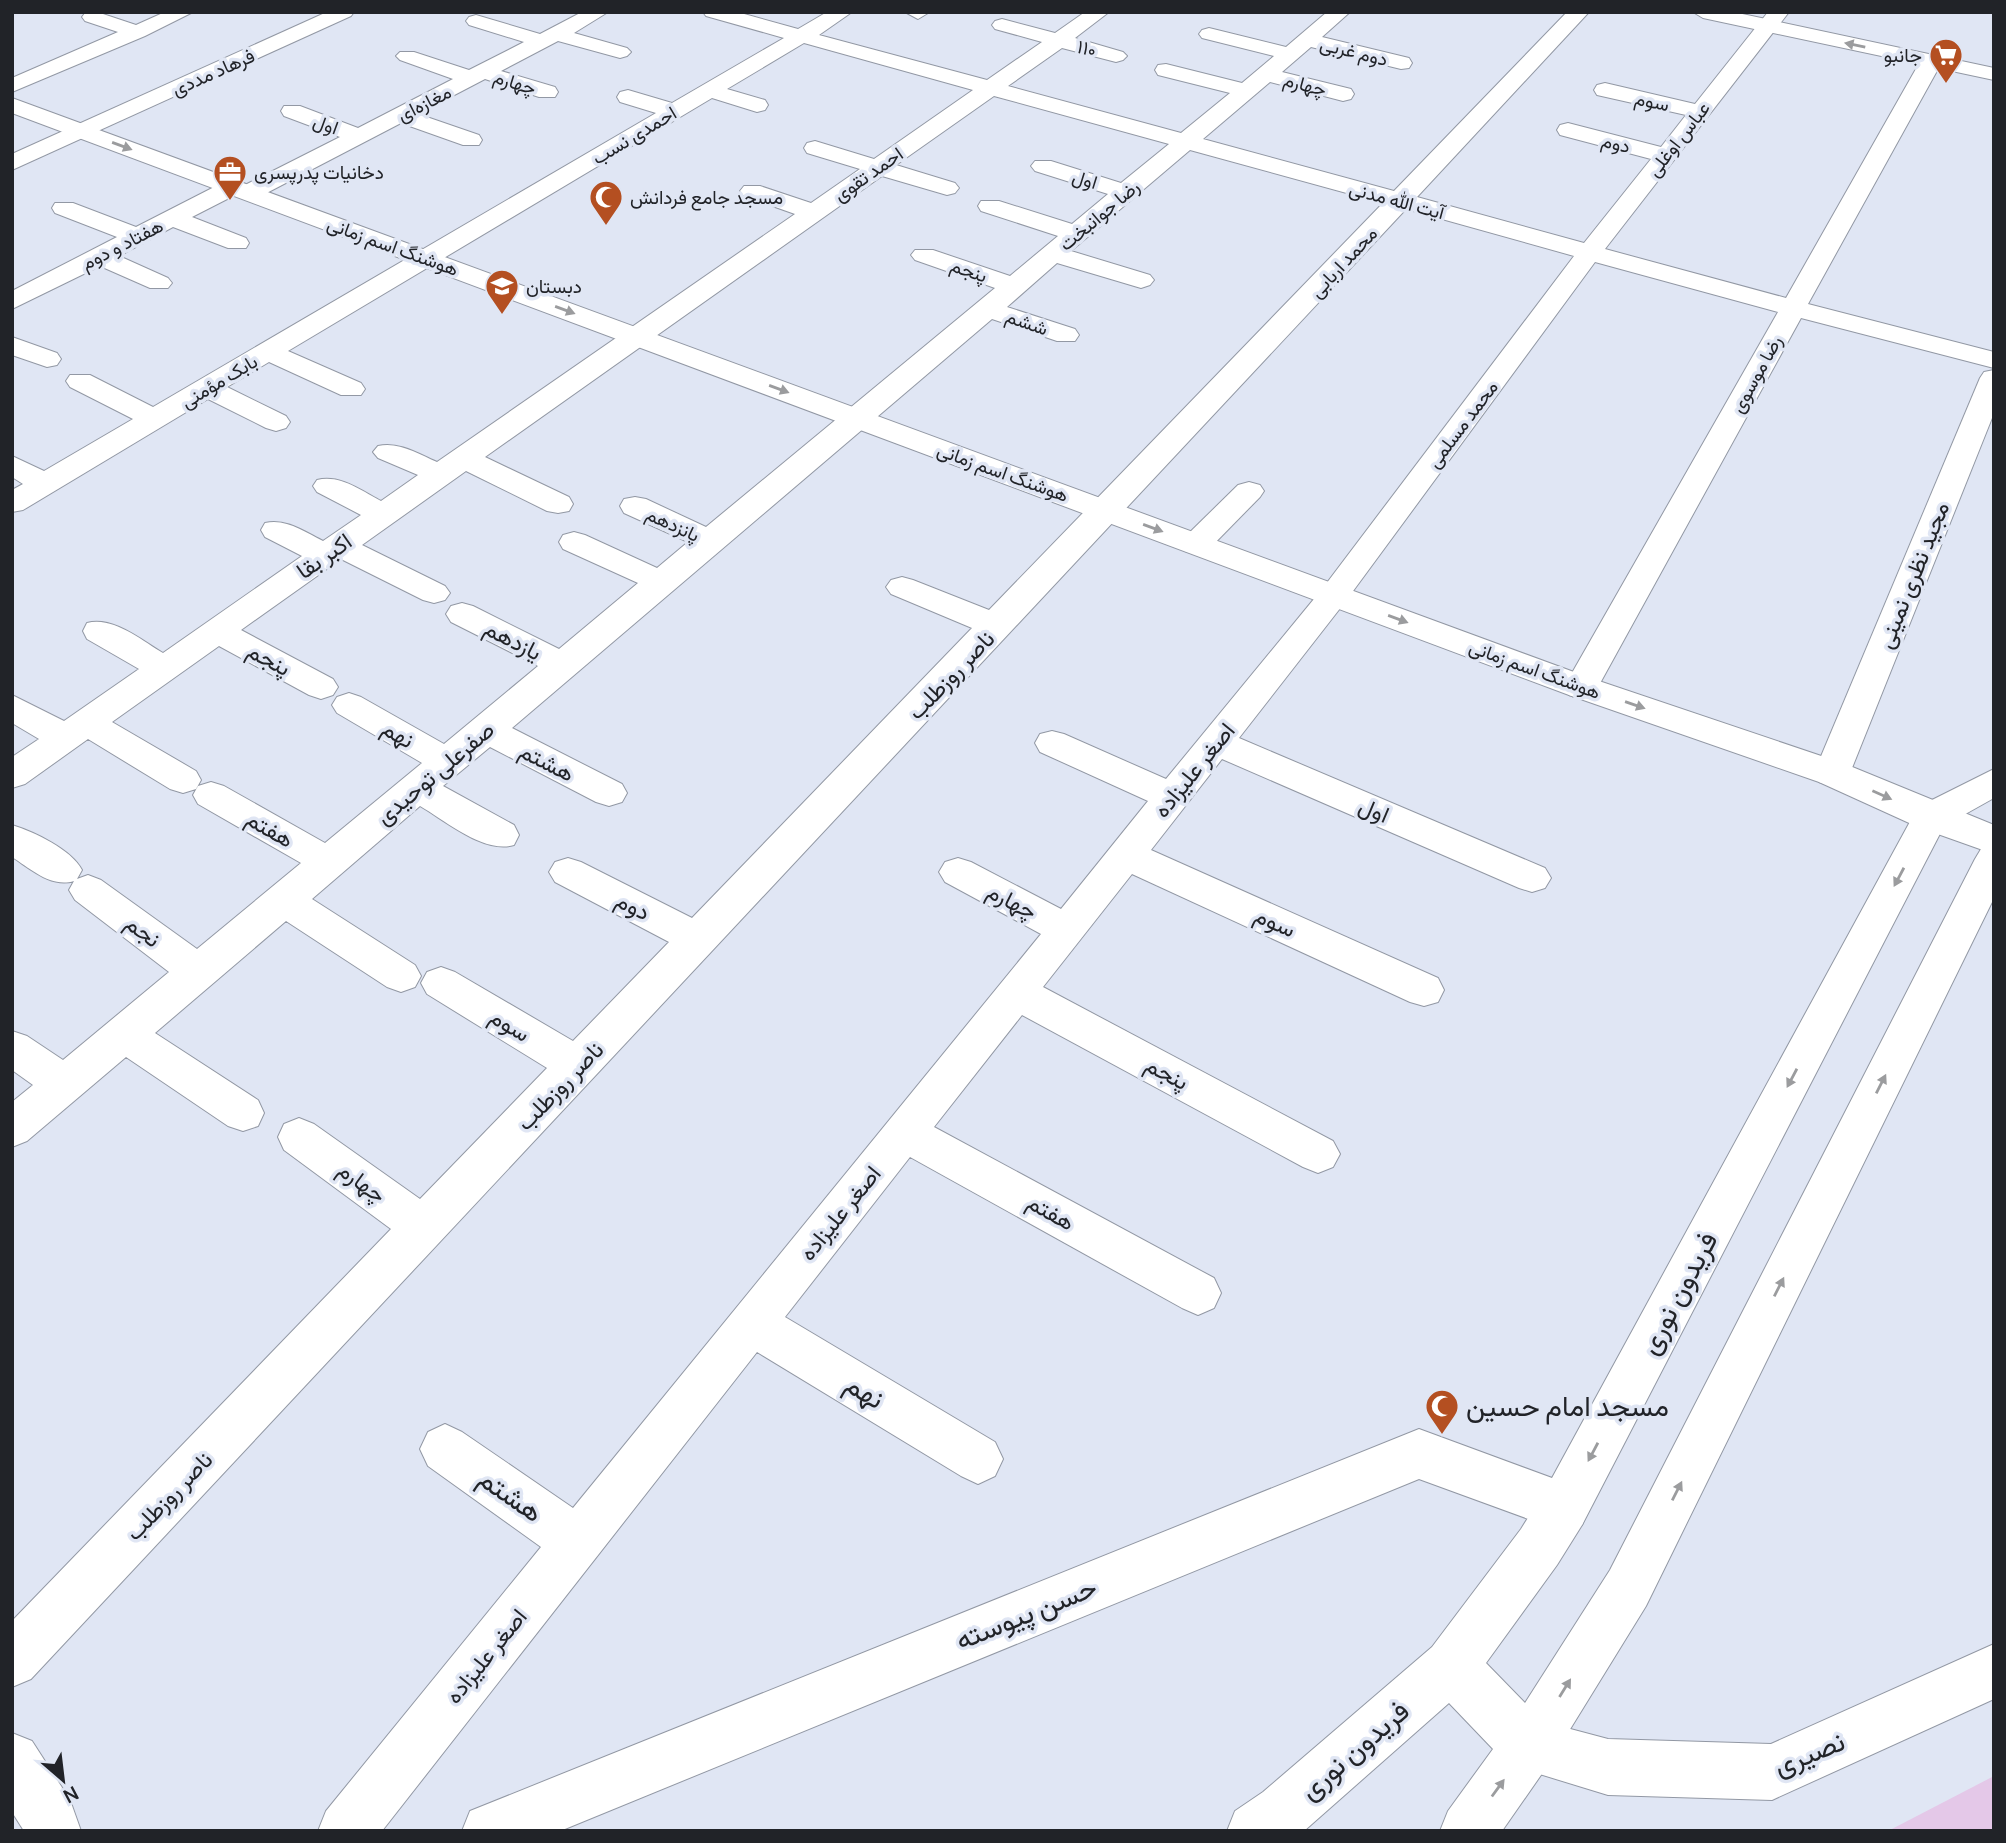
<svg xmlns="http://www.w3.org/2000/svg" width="2006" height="1843" font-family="Manrope,Vazirmatn,sans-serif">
  <rect width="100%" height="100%" fill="#e0e6f4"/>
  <!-- green -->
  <polygon fill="#e4c8e8" points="1994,1776 1994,1831 1888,1831"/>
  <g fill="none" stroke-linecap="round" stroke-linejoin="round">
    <defs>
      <g id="minor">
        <polygon points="97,12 136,25 165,12 193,12 145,36 12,92 12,78 118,32 85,21 82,17 85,13"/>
        <polygon points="327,12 354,12 351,16 12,170 12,154"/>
        <polygon points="582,12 608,12 574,33 627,48 631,52 627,56 620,58 558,41 501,71 555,87 558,92 555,97 539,97 485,79 418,114 479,135 482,140 479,145 463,145 401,123 257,198 249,200 237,194 192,217 246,238 249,243 246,248 228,248 173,227 119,256 168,278 172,283 168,288 150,288 100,266 12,309 12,291 117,237 55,213 52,208 55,203 73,203 136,227 224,182 232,180 243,186 340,137 284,116 281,111 284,106 300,106 358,128 453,79 400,60 396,56 400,52 414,52 469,70 524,42 469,25 466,21 469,17 476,15 540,34"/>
        <path d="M703,12h34l61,17 29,-17h25l-33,23 168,45 55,-38 -47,-13 -3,-4 3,-4 7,-2 53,14 30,-21h24l-34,26 48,14 4,4 -4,4 -7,2 -54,-14 -54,38 173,47 49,-40 -72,-18 -3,-5 3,-5 8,-1 76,19 32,-27 -72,-18 -3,-4 3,-4 7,-2 77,19 41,-35h23l-28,25 87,21 3,5 -3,5 -8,1 -90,-22 -29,25 69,17 3,5 -3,5 -8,2 -73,-19 -67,57 191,52 173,-179h22l-172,185 167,46 67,-84 -91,-24 -3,-5 3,-5 8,-2 93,24 25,-32 -89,-20 -3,-5 3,-5 8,-2 90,21 73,-92h21l-184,237 181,49 135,-238 11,-6 7,2 4,4 -135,244 186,48v16l-193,-50 -203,369 -5,8 -12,4 -12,-4 -5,-8 214,-375 -183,-50 -250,340 -106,136 306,130 6,10 -6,10 -13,4 -13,-4 -297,-129 -71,91 287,128 6,12 -6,12 -14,4 -14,-4 -278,-128 -89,113 290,154 7,13 -7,13 -15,6 -15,-6 -281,-152 -88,112 280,151 7,15 -7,15 -16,7 -16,-7 -272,-151 -125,160 210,125 8,17 -8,17 -17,8 -17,-8 -204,-124 -375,479h-64l8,-20 215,-264 -113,-81 -8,-17 8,-17 17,-8 17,8 111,76 468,-574 -96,-52 -6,-10 6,-10 13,-4 13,4 90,47 87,-108 -108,-49 -5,-9 5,-9 12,-3 12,3 102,45 157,-191 251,-332 -168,-47 -1375,1470 -19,8v-66l379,-392 -107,-79 -6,-13 6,-13 15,-6 15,6 106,75 127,-131 -120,-74 -6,-11 6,-11 14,-5 14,5 118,69 96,-99 -114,-60 -6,-10 6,-10 13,-4 13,4 111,56 280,-290 -81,-34 -5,-7 5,-7 11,-3 11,3 76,30 394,-407 -193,-53 -119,101 79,24 4,5 -4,5 -9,3 -84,-25 -50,44 68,22 4,6 -4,6h-18l-65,-22 -480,409 110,56 5,9 -5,9 -13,4 -13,-4 -106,-55 -47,39 71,39 5,10 -5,10c-30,9 -68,-24 -94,-39l-108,93 103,66 6,11 -6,11 -14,5 -14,-5 -101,-66 -131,112 103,67 6,13 -6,13 -15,5 -15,-5 -102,-69 -99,84 -15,6v-45l21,-17 -21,-15v-39l15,5 36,24 106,-88 -94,-72 -6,-10 5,-9c-23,7 -43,-12 -62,-24v-32c22,7 59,24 70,45l-5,9 11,-4 13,5 96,69 104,-86 -103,-59 -5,-9 5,-9 13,-4 13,4 101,57 97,-80 -85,-50 -5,-8 5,-8 12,-4 12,4 83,47 94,-78 -87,-44 -5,-8 5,-8 11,-3 11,3 86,43 79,-66 -75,-34 -4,-7 4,-7 11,-3 11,3 72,33 31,-26 -64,-29 -4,-7 4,-7 11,-2 11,2 60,28 289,-239 -80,-28 -4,-5 4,-5h18l77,26 48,-40 -77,-25 -3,-5 3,-5h18l73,23 36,-30 -73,-23 -4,-5 4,-5h16l70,22 48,-39 -175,-48 -98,69 59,18 4,5 -4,5 -8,2 -65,-19 -397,281 84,40 4,7 -4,7 -11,2 -11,-2 -81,-40 -104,74 83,41 5,7 -5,7 -11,3 -11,-3 -82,-41 -100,71 92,49 5,8 -5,8 -12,4 -12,-4 -90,-49 -107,76 84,49 5,9 -5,9 -13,4 -13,-4 -82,-50 -63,45 -13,4v-31l27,-18 -27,-16v-28l52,26 75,-52 -52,-30 -4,-8 4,-8c26,-7 54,17 76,30l139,-97 -37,-19 -4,-7 4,-7c21,-5 40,9 58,18l38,-26 -44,-23 -4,-6 4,-6c23,-6 45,11 64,21l37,-26 -40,-17 -5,-6 5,-6c20,-5 41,8 59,16l358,-248 -51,-18 -4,-5 4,-5h16l51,17 49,-34 -53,-16 -3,-5 3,-5 8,-2 59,18 99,-69 -169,-47 -77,46 38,11 3,5 -3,5 -8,2 -45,-14 -424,253 73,32 4,6 -4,6h-20l-72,-33 -42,25 59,29 4,6 -4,6 -10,3 -10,-3 -58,-29 -185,111 -11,2v-22l11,-6 -11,-7v-21l32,15 89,-52 -63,-32 -4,-6 4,-6h20l63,32 503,-294 -36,-11 -3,-5 3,-5 8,-2 44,13 112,-65 -78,-22z"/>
        <polygon points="905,12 928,12 928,13 918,19"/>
        <polygon points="12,337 57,353 61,359 57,365 47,367 12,355"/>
        <polygon points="1994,370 1994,413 1850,773 1845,782 1832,786 1819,782 1814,773 1980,378 1984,372"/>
        <polygon points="1249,482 1260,485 1264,491 1260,497 1207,551 1196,554 1185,551 1181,544 1185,537 1238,485"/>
        <polygon points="1419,1429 1582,1489 1589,1507 1582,1525 1564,1532 1419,1479 560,1831 462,1831 470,1811"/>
        <polygon points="1994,1644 1994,1699 1772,1800 1608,1795 1510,1765 1501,1746 1510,1727 1529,1718 1608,1739 1771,1744"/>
      </g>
      <g id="tertiary">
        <polygon points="12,98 1593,679 1845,764 1994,825 1994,854 1918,827 1819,782 1569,695 12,113"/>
        <polygon points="12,1733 32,1741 70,1800 81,1831 24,1831 12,1812"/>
      </g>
      <g id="secondary">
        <polygon points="1693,12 1733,12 1994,68 1994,80 1703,18"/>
        <polygon points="1994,769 1994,798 1944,826 1582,1525 1557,1565 1486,1663 1525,1703 1610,1570 1975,859 1981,849 1994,845 1994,898 1646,1606 1548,1765 1502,1831 1440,1831 1448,1811 1493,1749 1449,1703 1304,1831 1227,1831 1235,1811 1263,1792 1432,1647 1521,1529 1546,1489 1918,807"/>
      </g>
    </defs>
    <!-- minor casing -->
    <use href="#minor" stroke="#9298a4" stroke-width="2"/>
    <!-- tertiary casing -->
    <use href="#tertiary" stroke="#9298a4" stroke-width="2"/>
    <!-- secondary casing -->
    <use href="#secondary" stroke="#9298a4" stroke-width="2"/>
    <!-- minor -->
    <use href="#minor" fill="#fff" fill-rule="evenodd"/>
    <!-- tertiary -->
    <use href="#tertiary" fill="#fff" fill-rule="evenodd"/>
    <!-- secondary -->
    <use href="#secondary" fill="#fff" fill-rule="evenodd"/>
  </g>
  <!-- one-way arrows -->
  <defs><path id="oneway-solid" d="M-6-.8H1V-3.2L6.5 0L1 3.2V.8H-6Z" transform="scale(1.75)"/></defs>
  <g fill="#9b9c9e">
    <use href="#oneway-solid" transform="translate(1855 45) rotate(-168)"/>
    <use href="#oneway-solid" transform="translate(122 146) rotate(20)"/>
    <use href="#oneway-solid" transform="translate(565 310) rotate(20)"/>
    <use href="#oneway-solid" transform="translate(779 389) rotate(20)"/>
    <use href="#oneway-solid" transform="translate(1153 528) rotate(20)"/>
    <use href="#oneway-solid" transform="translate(1398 619) rotate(20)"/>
    <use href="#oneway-solid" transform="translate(1635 705) rotate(19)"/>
    <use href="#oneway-solid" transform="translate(1882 795) rotate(24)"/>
    <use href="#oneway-solid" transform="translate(1899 877) rotate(118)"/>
    <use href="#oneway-solid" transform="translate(1792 1078) rotate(118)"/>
    <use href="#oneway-solid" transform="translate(1881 1084) rotate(-63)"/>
    <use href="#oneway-solid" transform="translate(1779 1287) rotate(-63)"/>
    <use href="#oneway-solid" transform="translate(1593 1452) rotate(118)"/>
    <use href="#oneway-solid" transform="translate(1677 1491) rotate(-63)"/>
    <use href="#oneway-solid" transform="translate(1565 1688) rotate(-58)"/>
    <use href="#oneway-solid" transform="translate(1498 1788) rotate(-54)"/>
  </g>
  <!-- icons -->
  <defs>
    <symbol id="supermarket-pin" viewBox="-11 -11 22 30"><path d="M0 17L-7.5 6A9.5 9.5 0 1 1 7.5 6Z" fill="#b44f21" stroke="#e0e6f4"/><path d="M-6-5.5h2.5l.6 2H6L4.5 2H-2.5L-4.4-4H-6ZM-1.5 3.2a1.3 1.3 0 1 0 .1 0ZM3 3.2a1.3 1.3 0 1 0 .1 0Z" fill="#fff"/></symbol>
    <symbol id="office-pin" viewBox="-11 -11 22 30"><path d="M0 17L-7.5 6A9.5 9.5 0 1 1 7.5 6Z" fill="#b44f21" stroke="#e0e6f4"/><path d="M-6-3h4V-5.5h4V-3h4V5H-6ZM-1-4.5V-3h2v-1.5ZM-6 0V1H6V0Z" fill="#fff"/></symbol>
    <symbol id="mosque-pin" viewBox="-11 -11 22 30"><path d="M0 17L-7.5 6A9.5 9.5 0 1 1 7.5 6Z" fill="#b44f21" stroke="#e0e6f4"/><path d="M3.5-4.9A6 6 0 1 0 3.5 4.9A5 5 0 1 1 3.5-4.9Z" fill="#fff"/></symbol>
    <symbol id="school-pin" viewBox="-11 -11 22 30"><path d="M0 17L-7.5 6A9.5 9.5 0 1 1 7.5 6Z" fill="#b44f21" stroke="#e0e6f4"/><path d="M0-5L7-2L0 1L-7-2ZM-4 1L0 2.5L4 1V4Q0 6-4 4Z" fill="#fff"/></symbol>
  </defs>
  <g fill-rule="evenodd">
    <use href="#supermarket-pin" x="1927" y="36" width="38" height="52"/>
    <use href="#office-pin" x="211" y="153" width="38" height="52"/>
    <use href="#mosque-pin" x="587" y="178" width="38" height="52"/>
    <use href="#school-pin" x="483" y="267" width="38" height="52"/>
    <use href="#mosque-pin" x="1423" y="1387" width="38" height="52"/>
  </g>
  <g text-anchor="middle" stroke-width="7" stroke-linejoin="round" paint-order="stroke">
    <!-- far-street labels -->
    <g font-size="19" fill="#212328" stroke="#e0e6f4">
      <text transform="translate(1087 48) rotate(14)" y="7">۱۱۰</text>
      <text transform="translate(1354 51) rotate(14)" y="7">دوم غربی</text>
      <text transform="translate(213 72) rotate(-24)" y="7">فرهاد مددی</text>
      <text transform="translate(515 82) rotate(17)" y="7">چهارم</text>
      <text transform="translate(1305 84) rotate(15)" y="7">چهارم</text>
      <text transform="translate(1652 101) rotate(12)" y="7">سوم</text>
      <text transform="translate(424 103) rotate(-27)" y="7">مغازه‌ای</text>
      <text transform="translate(326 124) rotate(20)" y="7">اول</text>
      <text transform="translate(634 135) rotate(-31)" y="7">احمدی نسب</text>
      <text transform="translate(1678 139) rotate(-52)" y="7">عباس اوغلی</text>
      <text transform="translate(1616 143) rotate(14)" y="7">دوم</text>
      <text transform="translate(868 174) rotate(-35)" y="7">احمد تقوی</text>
      <text transform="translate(1085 179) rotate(17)" y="7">اول</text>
      <text transform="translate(1397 200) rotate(15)" y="7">آیت‌ الله مدنی</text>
      <text transform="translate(1099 215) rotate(-40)" y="7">رضا جوانبخت</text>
      <text transform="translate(122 244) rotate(-27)" y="7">هفتاد و دوم</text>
      <text transform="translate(393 246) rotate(20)" y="7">هوشنگ اسم زمانی</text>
      <text transform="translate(1343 262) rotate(-47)" y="7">محمد اربابی</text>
      <text transform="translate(969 270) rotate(19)" y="7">پنجم</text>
      <text transform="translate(1027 322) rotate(19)" y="7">ششم</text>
      <text transform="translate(1756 374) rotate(-61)" y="7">رضا موسوی</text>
      <text transform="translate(219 381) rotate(-31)" y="7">بابک مؤمنی</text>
      <text transform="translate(1462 424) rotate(-53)" y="7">محمد مسلمی</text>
      <text transform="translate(1003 472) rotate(20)" y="7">هوشنگ اسم زمانی</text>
      <text transform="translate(673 524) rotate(25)" y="7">پانزدهم</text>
      <text transform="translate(1535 669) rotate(20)" y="7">هوشنگ اسم زمانی</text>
    </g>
    <!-- far-poi labels -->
    <g font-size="19" fill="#212328" stroke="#e0e6f4" text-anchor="start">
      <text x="1922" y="62" text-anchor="end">جانبو</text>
      <text x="254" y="179">دخانیات پدرپسری</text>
      <text x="630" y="204">مسجد جامع فردانش</text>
      <text x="526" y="293">دبستان</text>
    </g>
    <!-- street labels -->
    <g font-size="23" fill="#212328" stroke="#e0e6f4">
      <text transform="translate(324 556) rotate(-35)" y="8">اکبر بقا</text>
      <text transform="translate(1913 575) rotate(-68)" y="8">مجید نظری نمینی</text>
      <text transform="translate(513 640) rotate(27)" y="8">یازدهم</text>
      <text transform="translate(269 659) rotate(28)" y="8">پنجم</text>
      <text transform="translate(951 675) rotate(-46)" y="8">ناصر روزطلب</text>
      <text transform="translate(398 734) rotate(30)" y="8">نهم</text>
      <text transform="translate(547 762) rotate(27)" y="8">هشتم</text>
      <text transform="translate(1194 770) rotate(-51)" y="8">اصغر علیزاده</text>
      <text transform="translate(435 773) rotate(-40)" y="8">صفرعلی توحیدی</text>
      <text transform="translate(1374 810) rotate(23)" y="8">اول</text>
      <text transform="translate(270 829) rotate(30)" y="8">هفتم</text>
      <text transform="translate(1012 901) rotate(27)" y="8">چهارم</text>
      <text transform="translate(633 906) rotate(27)" y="8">دوم</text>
      <text transform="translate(1275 922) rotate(24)" y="8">سوم</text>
      <text transform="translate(143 931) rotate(37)" y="8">نجم</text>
      <text transform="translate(510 1025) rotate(31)" y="8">سوم</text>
      <text transform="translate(1167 1073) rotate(28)" y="8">پنجم</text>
      <text transform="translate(560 1086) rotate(-46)" y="8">ناصر روزطلب</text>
      <text transform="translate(362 1182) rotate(36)" y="8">چهارم</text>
      <text transform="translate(1051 1212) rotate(29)" y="8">هفتم</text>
      <text transform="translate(840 1213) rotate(-51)" y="8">اصغر علیزاده</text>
      <text transform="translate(169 1496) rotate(-46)" y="8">ناصر روزطلب</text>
      <text transform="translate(486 1656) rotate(-51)" y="8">اصغر علیزاده</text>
    </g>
    <!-- near-street labels -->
    <g font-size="28" fill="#212328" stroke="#e0e6f4">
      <text transform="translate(1678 1293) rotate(-62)" y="10">فریدون نوری</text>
      <text transform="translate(865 1391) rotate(31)" y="10">نهم</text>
      <text transform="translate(511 1495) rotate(35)" y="10">هشتم</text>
      <text transform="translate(1026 1613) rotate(-22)" y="10">حسن پیوسته</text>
      <text transform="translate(1354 1750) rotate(-41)" y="10">فریدون نوری</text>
      <text transform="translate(1809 1753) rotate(-22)" y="10">نصیری</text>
    </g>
    <!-- near-poi labels -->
    <g font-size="28" fill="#212328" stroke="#e0e6f4" text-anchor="start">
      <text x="1466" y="1416">مسجد امام حسین</text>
    </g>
  </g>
  <!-- border -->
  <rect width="2006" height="1843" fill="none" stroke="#212328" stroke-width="28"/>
  <!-- north arrow -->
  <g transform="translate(63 1780) rotate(152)" stroke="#e0e6f4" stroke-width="5" paint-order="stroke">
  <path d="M0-5L12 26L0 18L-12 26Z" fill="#212328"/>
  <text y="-10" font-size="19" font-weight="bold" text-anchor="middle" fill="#212328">N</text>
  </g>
</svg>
